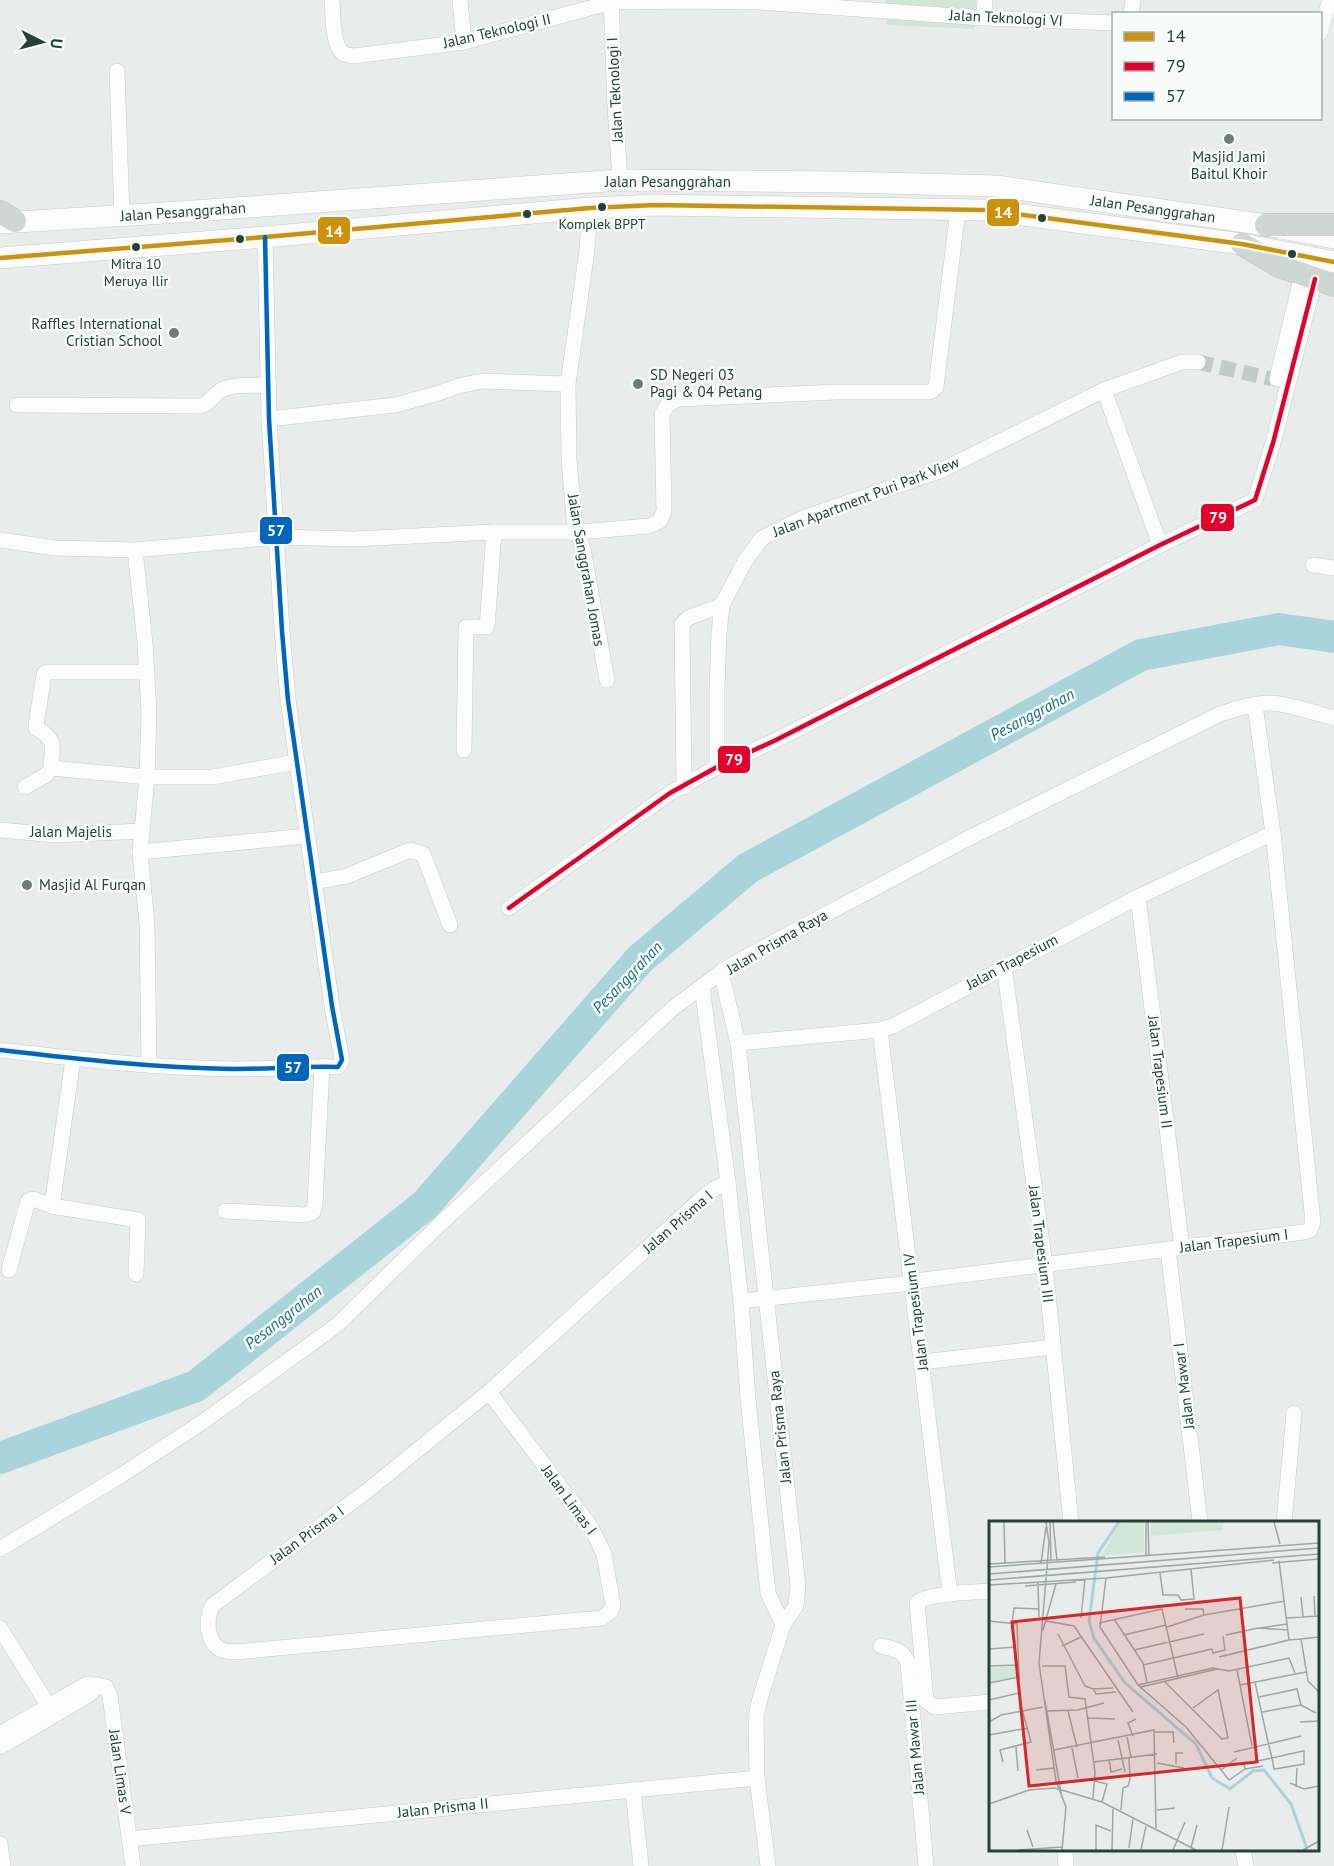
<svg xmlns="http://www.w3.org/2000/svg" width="1334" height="1866" font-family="'PT Sans',sans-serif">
  <rect width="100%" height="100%" fill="#e8edeb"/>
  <!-- green -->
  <polygon fill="#d1e6d8" points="885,0 976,0 975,29 887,25"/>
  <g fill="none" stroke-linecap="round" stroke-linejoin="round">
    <!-- river -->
    <polyline stroke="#a9d4db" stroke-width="32" points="0,1458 196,1386 425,1205 640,959 748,868 1141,655 1279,629 1334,637"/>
    <!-- minor-tunnel -->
    <polyline stroke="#c1cbc8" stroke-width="15" stroke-dasharray="15 8" stroke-linecap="butt" points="1198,362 1272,379"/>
    <defs>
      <g id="minor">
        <path d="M332,0c1,12 0,47 12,54 3,1 6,1 10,2l110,-14 148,-40 75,-1 72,1 225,16 130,5"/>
        <polyline points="460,0 464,42"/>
        <polyline points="611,0 615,106 620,180"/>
        <polyline points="1131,14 1133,0"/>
        <polyline points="984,18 985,0"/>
        <polyline points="1320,33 1330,0"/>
        <polyline points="117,71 122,216"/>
        <polyline points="590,208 587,250 568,384 569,459 574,519 583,549 607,680"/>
        <polyline points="1277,379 1302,275"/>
        <polyline points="1104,390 1160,545"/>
        <path d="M17,405l184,1c11,-5 11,-10 19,-15 12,-8 34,-5 49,-6"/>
        <polyline points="269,419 395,405 439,393 458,386 482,381 568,384"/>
        <polyline points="0,540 55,548 135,550 277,537 354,539 494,532 579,532 649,526 660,521 664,511 662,414 668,404 679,399 837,392 929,392 933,390 936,387 958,210"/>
        <polyline points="135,550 145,643 149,712 147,777 140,852 147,924 149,1065"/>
        <polyline points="1313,565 1334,568"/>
        <polyline points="464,750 466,627 487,627 494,532"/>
        <polyline points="717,767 717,689 719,633 722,605 745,561 762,538 805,517 940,471 1104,390 1182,362 1198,362"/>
        <path d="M51,768c1,-22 7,-27 -15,-40v-3l8,-51 3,-2h100"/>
        <polyline points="25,787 46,775 51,768 147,777 213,777 296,762"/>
        <polyline points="684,787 682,624 688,618 722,605"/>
        <polyline points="0,830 56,835 142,831"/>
        <polyline points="140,852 307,836"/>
        <polyline points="315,882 347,876 410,850 423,854 450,925"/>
        <polyline points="1138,897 1182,1248"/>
        <polyline points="509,908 670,793 717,767 776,740 1160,545 1255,500 1273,443 1315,279"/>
        <polyline points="1004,966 1045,1265 1071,1522"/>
        <polyline points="721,972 738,1043 798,1586 796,1606 783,1625 759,1702 756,1718 757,1778 768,1866"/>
        <polyline points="702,987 728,1182 741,1301 748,1399 768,1593 783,1625"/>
        <polyline points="880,1030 950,1594"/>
        <polyline points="738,1043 880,1030 893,1026 1138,897 1273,833"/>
        <path d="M0,1050c77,9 155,18 233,19 35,0 70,-3 105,-2l4,-7 -10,-54 -44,-306 -6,-69 -13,-212 -4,-182"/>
        <polyline points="52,1206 138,1220 136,1274"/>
        <polyline points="225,1211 305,1215 313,1212 315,1204 322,1066"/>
        <polyline points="1168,1249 1200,1522"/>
        <polyline points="9,1270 28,1201 33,1199 52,1206 73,1059"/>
        <polyline points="741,1301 912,1283 923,1280 1304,1232 1310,1230 1313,1222 1273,833 1255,705"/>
        <polyline points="922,1362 1053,1347"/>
        <path d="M489,1392l102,135 13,27 9,51 -2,6 -9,7 -366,34c-6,-1 -14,0 -19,-5 -11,-9 -11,-31 -4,-42l154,-114 122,-99 211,-192 14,-11 14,-7"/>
        <polyline points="1284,1522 1294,1413"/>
        <path d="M0,1549l120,-73 84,-55 133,-96 102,-100 234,-217 48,-36 21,-13 225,-120 253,-125c16,-5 36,-12 53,-11 20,2 41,10 61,15"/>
        <path d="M990,1591c-15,1 -64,2 -73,12l9,98 9,6 55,-5"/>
        <polyline points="0,1628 48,1705"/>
        <path d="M881,1646c13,3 22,4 27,17l18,203"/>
        <polyline points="0,1734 87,1684 106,1687 110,1696 133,1866"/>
        <polyline points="0,1747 90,1694 98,1685"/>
        <polyline points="633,1790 641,1866"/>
        <polyline points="129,1839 757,1778"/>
        <polyline points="0,1844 3,1866"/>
        <polyline points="1065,1850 1066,1866"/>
        <polyline points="1243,1850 1246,1866"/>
      </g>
      <g id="secondary">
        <polyline points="0,223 180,212 620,180 848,182 996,186 1266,225 1334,238"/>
        <polyline points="0,258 265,237 590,208 655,205 985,210 1242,244 1334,262"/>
      </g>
      <g id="primary">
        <polyline points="0,212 15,221"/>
        <polyline points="1266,225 1334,225"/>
        <polyline points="1242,244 1279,266 1334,285"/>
      </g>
    </defs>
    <!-- minor casing -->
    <use href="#minor" stroke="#c5cac8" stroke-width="16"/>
    <!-- secondary casing -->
    <use href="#secondary" stroke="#c3cbc8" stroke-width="22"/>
    <!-- primary casing -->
    <use href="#primary" stroke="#c3ccc9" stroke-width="24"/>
    <!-- minor -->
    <use href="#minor" stroke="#fcfcfc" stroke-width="15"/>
    <!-- secondary -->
    <use href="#secondary" stroke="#fcfcfc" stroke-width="21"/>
    <!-- primary -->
    <use href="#primary" stroke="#cfd7d5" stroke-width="22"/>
    <defs>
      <polyline id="bus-1" points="0,258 265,237 590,208 655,205 985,210 1242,244 1334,262"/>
      <polyline id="bus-2" points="509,908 670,793 717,767 776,740 1160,545 1255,500 1273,443 1315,279"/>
      <path id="bus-3" d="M0,1050c77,9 155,18 233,19 35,0 70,-3 105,-2l4,-7 -10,-54 -44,-306 -6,-69 -13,-212 -4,-182"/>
    </defs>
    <!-- bus-1 casing -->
    <use href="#bus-1" stroke="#f7fbf9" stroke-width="9"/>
    <!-- bus-2 casing -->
    <use href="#bus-2" stroke="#f7fbf9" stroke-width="9"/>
    <!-- bus-3 casing -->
    <use href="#bus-3" stroke="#f7fbf9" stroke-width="9"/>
    <!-- bus-1 -->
    <use href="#bus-1" stroke="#cd920c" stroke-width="4.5"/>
    <!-- bus-2 -->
    <use href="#bus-2" stroke="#e4002b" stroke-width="4.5"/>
    <!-- bus-3 -->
    <use href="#bus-3" stroke="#0065bd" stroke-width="4.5"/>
  </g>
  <!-- markers -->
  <g fill="#697e78" stroke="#f7fbf9" stroke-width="2">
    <circle cx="1229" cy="139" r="6"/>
    <circle cx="174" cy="333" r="6"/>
    <circle cx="638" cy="384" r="6"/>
    <circle cx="27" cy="885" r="6"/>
  </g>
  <g fill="#24423a" stroke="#f7fbf9" stroke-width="2">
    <circle cx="602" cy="207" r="5"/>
    <circle cx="527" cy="214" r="5"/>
    <circle cx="1042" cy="218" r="5"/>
    <circle cx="240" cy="239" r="5"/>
    <circle cx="136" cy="247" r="5"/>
    <circle cx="1292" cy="254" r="5"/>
  </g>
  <g text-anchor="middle" stroke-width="5" stroke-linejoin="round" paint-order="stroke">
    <!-- bus labels -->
    <g font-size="14" fill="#24423a" stroke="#f7fbf9">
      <text x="602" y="229">Komplek BPPT</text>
      <text x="136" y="269">Mitra 10<tspan x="136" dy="17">Meruya Ilir</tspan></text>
    </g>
    <!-- street labels -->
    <g font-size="15" fill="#24423a" stroke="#f7fbf9">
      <text transform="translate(1006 18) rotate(3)" y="5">Jalan Teknologi VI</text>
      <text transform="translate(497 31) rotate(-13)" y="5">Jalan Teknologi II</text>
      <text transform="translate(615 90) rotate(-93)" y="5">Jalan Teknologi I</text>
      <text x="668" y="187">Jalan Pesanggrahan</text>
      <text transform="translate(1153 209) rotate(8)" y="5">Jalan Pesanggrahan</text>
      <text transform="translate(183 212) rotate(-4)" y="5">Jalan Pesanggrahan</text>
      <text transform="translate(866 497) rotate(-21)" y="5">Jalan Apartment Puri Park View</text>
      <text transform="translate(586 570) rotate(80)" y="5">Jalan Sanggrahan Jomas</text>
      <text x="71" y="837">Jalan Majelis</text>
      <text transform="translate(777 942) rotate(-30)" y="5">Jalan Prisma Raya</text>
      <text transform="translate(1012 962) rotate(-28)" y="5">Jalan Trapesium</text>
      <text transform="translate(1160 1072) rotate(83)" y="5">Jalan Trapesium II</text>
      <text transform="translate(678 1222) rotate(-41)" y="5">Jalan Prisma I</text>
      <text transform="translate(1234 1241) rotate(-7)" y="5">Jalan Trapesium I</text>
      <text transform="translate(1041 1244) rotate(83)" y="5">Jalan Trapesium III</text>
      <text transform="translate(916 1312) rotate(-97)" y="5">Jalan Trapesium IV</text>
      <text transform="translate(1184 1386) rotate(-97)" y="5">Jalan Mawar I</text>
      <text transform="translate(780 1427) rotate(-96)" y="5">Jalan Prisma Raya</text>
      <text transform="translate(569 1500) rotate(54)" y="5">Jalan Limas I</text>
      <text transform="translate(307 1535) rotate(-36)" y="5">Jalan Prisma I</text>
      <text transform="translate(915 1747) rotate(-95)" y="5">Jalan Mawar III</text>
      <text transform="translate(120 1772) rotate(82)" y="5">Jalan Limas V</text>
      <text transform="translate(443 1808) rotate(-6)" y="5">Jalan Prisma II</text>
    </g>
    <!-- poi labels -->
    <g font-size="15" fill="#24423a" stroke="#f7fbf9" text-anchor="start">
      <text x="1229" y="162" text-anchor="middle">Masjid Jami<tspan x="1229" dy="17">Baitul Khoir</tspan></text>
      <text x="162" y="329" text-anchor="end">Raffles International<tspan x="162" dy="17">Cristian School</tspan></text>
      <text x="650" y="380">SD Negeri 03<tspan x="650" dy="17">Pagi &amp; 04 Petang</tspan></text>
      <text x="39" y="890">Masjid Al Furqan</text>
    </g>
    <!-- water labels -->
    <g font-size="16" font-style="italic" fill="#1c6f80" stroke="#f7fbf9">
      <text transform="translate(1032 714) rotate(-28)" y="6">Pesanggrahan</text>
      <text transform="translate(627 977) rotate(-46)" y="6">Pesanggrahan</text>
      <text transform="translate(283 1317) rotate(-38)" y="6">Pesanggrahan</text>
    </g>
  </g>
  <!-- overview -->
  <g transform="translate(989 1521)">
    <rect width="330" height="330" fill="#e8edeb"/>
    <path d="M132,1h23v30l-43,4zM162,1h72v8l-72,6zM31,145v11l-31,6v-15z" fill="#d1e6d8"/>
    <path fill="none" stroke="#a9d4db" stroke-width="3" d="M130,1l-21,31 -9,68 5,17 31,45 71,61 16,34 18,11 23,-18 11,-1 27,34 16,45"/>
    <path fill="none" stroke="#9aa9a4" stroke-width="1.5" d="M15,1l1,42M57,1l3,21 -10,120 17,118 10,26 -4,43M61,1l1,39M64,1l4,39M157,1v33M159,1l1,34M285,1l6,22M290,40l10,79 12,-1 7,42 11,11M52,42l5,-36M283,42l47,-4M0,43l116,-7M0,46l330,-24M171,52l3,22h15l3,5 13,-1 -3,-30M0,53l330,-26M117,57l-6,49 38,58 48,42 35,43M0,59l330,-26M49,62l1,34M0,64l117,-7 168,-18M36,65l51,-4M325,75l1,19M312,76l2,20M196,88h18l1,6M215,94l81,-14M92,97l4,-39M298,97l32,-2M125,98l29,44 4,19M0,100l28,3 3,78 11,40 -31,8 3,12M57,100l28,5 59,86M23,102l2,-15 24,1M110,102l63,-14 16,69M178,106l37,-12M271,107l27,-4M54,109l13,-46M69,113l27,52 8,3 20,-1M135,114l42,-10M237,114l32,-7 30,2M312,118l18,-2M73,125l19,-9M0,128l27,-2M223,128l1,4 12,-3 -2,-14M145,129l70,-16M230,136l70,-17M154,144l69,-16M0,145l29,-1M53,145h23l4,31 16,2 10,73 -2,26M248,149l15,76M175,160l58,58 6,-1 -10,-48 -25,18M0,162l30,-6M149,164l75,-17 16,3 60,-13 6,15M251,164l66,-13M152,166l76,-18M105,169l2,4 20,-2M270,176l38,-8 4,16M0,179l30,-7M56,180l17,97M58,190l31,-1 26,-7M79,190l9,36M273,191l39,-7 15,8M99,197l27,1M0,201l12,-7 42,-8M311,201l19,-1M166,211h18l1,11M0,214l39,-7M144,215l-5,-13 8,-4M138,216l4,20M129,219l7,32M27,226l2,24M83,227l6,30M65,229l100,-20 2,98M245,231l67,-16M248,237l-16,12 8,10 16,-11 -1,-4M120,238l2,13 11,-3M105,241l63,-8M168,242l27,5M187,243v-11h7M253,244l1,-1 29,-6 31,-7h1v13l-29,5h-1l-2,-11 -4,-16 -13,-60M256,248l18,-3M47,249l18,-2M106,260l12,3 -5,18M301,262l14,6 15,-3M307,266l1,-19M0,283l40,-14 26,-2 47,14 94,48M132,289l2,-22 5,-2 2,-7 -1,-21M168,289l18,-2M38,309l6,17M140,327l4,-29M202,327l6,-23M29,329l44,-3M107,329v-25l15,6M123,329l1,-41M152,329l5,-24M184,329l12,-28M233,329l7,-43M314,329l16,-9"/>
    <path fill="#d62828" fill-opacity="0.15" stroke="#d62828" stroke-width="3" d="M251,77l17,164 -228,24 -17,-164z"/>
    <rect width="330" height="330" fill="none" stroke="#24423a" stroke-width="3"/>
  </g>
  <g stroke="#f7fbf9" stroke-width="2">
    <rect x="986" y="198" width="34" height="29" rx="6" fill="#cd920c"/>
    <rect x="317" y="216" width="34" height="29" rx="6" fill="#cd920c"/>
    <rect x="1200" y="503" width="35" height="29" rx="6" fill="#e4002b"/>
    <rect x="259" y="516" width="34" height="29" rx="6" fill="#0065bd"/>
    <rect x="717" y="745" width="34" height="29" rx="6" fill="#e4002b"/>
    <rect x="276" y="1053" width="34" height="29" rx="6" fill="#0065bd"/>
  </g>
  <g font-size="16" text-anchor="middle" font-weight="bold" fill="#fff">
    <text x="1003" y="218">14</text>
    <text x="334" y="237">14</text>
    <text x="1218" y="523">79</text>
    <text x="276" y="536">57</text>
    <text x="734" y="765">79</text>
    <text x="293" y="1073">57</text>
  </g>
  <!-- legend -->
  <rect x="1112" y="12" width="210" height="108" fill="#f7fbf9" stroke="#a3b1ad" stroke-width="1.5"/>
  <rect x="1124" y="32" width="30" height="9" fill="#cd920c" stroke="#a3b1ad" stroke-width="1.5"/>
  <text x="1166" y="42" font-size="18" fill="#24423a">14</text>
  <rect x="1124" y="62" width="30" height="9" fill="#e4002b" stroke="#a3b1ad" stroke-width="1.5"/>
  <text x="1166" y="72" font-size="18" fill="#24423a">79</text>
  <rect x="1124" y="92" width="30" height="9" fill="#0065bd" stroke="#a3b1ad" stroke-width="1.5"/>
  <text x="1166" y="102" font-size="18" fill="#24423a">57</text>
  <!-- north arrow -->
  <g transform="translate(42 42) rotate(96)" stroke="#f7fbf9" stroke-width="4.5" paint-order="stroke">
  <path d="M0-4.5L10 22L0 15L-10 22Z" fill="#24423a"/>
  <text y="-9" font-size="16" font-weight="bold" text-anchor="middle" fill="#24423a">U</text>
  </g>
</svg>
